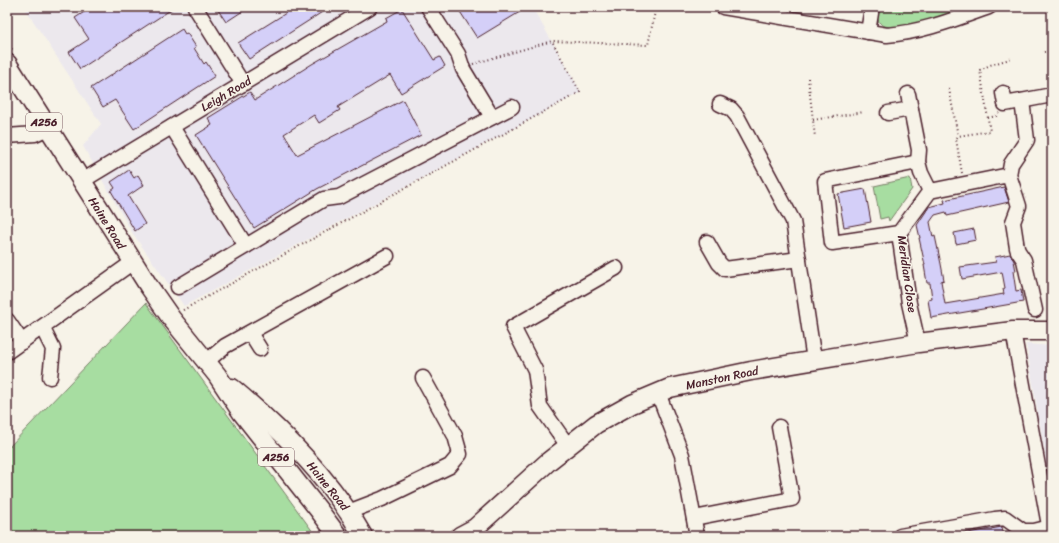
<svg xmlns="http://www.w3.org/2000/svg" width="1059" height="543" font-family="Sriracha,sans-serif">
  <rect width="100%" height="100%" fill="#f7f3e8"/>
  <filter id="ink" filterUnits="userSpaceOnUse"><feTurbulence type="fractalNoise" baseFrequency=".025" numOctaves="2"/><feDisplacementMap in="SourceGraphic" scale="8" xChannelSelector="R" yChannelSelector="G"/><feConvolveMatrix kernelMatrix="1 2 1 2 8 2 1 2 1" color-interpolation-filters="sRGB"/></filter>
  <g filter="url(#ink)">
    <!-- built -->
    <g fill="#ece8ed">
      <polygon points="24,7 532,7 581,92 184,306 131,231 83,146 101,124"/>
      <polygon points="1026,344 1052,346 1052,495"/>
    </g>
    <!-- green -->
    <g fill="#a7dda1" stroke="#787e66">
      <path d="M879,7h87c-15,5 -77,31 -87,15 -3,-4 -1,-10 0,-15z"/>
      <polygon points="910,178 912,189 889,221 888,217 880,219 874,186"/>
      <polygon points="146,303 316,536 7,536 7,446 9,447"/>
    </g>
    <!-- building -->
    <g fill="#d4cff8" stroke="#4a1f2b">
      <polygon points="92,7 175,7 80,69 69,52 89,39 75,18"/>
      <polygon points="216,7 249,7 226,22"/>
      <polygon points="282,7 330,7 249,59 238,43 286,13"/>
      <polygon points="457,7 528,7 477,38"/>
      <polygon points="402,9 434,60 440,57 445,66 401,93 390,75 338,107 340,110 319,123 314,115 284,134 297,155 403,100 421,135 317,189 254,228 196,135 212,125 208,118 250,92 255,100 312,64 387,21 386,18"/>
      <polygon points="182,29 185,34 187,33 196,47 194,48 204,64 206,62 215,76 134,129 115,100 103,107 91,88"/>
      <polygon points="129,170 134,178 138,175 144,185 128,196 145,224 135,231 111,191 115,188 111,182"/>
      <polygon points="1004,187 1009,202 947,216 946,212 935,215 930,222 933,237 935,236 941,264 944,280 941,281 945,304 1004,294 1003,289 1005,288 1002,272 962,279 960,267 996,262 995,257 1010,254 1014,261 1016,271 1013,271 1016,291 1021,290 1023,302 931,318 928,300 932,299 930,283 927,283 924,265 925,265 919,238 920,238 917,225 929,207 945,203 944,200"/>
      <polygon points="865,189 871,222 844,227 838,194"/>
      <polygon points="974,229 976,240 956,244 954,233"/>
      <polygon points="1002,527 1004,536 957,536 957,535"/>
    </g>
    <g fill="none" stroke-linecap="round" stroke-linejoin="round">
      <defs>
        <g id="minor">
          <polyline points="195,7 243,84"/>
          <polyline points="428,7 458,54 463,69 492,117"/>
          <path d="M723,7l164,28c36,-3 68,-16 102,-28"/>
          <polyline points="868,32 872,7"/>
          <polyline points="1003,93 1005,104 1052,95"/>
          <polyline points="908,94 919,150 918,162 921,173 930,191"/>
          <polyline points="720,104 731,109 737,116 793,221 814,360"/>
          <polyline points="888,113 911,109"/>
          <polyline points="172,127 246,246"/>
          <polyline points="7,136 35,134 48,128"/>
          <polyline points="1009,175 1011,164 1027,140 1022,101"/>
          <polyline points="82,181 370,7"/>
          <polyline points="899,233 832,243 825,181 918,162"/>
          <polyline points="707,242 719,263 725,269 799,259"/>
          <polyline points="178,287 324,199 339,197 512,107"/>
          <polyline points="7,320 22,342"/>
          <polyline points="42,327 53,349 50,377"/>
          <polyline points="1013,331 1051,536"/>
          <polyline points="250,333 260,349"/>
          <polyline points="918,343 909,303 899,233 930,191 1009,175 1019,206 1013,222 1017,248 1018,251 1024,260 1035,310"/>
          <polyline points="7,352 133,262"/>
          <polyline points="206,362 225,346 387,256"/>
          <polyline points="658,393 682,455 697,536"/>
          <polyline points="568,446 540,406 535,370 513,327 616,268"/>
          <polyline points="350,513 356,509 382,499 450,466 460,454 455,436 423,378"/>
          <polyline points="694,518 792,499 779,427"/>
          <polyline points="900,536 995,519 1005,518 1023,531 1034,531 1050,527"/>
        </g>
        <g id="major">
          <polyline points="7,63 148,285 171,318 217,375 242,413 318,509 338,536"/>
          <path d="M232,388c50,42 99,91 131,148"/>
          <polyline points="460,536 475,528 549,461 596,424 632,404 670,388 751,371 918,343 1013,331 1052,331"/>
        </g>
      </defs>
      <!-- minor casing -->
      <use href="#minor" stroke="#4a1f2b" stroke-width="17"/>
      <!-- major casing -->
      <use href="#major" stroke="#4a1f2b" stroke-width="21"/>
      <!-- path -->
      <g stroke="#4a1f2b" stroke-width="2" stroke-dasharray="1 3" stroke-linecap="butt">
        <polyline points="7,42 13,51"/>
        <polyline points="1044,52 1052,51"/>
        <polyline points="473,64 552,41 648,45 656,7"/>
        <polyline points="808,78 815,137"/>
        <polyline points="949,89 958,136"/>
        <polyline points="988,118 996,116 999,113"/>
        <polyline points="813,120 864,112"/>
        <polyline points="962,173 956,139 958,136 990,131 980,70 990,65 1013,58"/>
        <polyline points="183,310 580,92 552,41"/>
      </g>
      <!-- minor -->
      <use href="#minor" stroke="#f7f3e8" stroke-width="14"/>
      <!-- major -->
      <use href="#major" stroke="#f7f3e8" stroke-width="18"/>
    </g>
  </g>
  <g text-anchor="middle" stroke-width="3" stroke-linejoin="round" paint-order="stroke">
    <!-- shield labels -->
    <g fill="#f7f3e8" stroke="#7e5f64" stroke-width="1">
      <rect x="26" y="113" width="36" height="18" rx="3"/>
      <rect x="258" y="448" width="36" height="18" rx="3"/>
    </g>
    <g font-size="11" font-weight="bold" fill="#4a1f2b">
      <text x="44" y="126">A256</text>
      <text x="276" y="461">A256</text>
    </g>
    <!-- street labels -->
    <g font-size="12" fill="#4a1f2b" stroke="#f7f3e8">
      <text transform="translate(226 94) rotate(-31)" y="4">Leigh Road</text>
      <text transform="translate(107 223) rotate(58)" y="4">Haine Road</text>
      <text transform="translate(907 274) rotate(82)" y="4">Meridian Close</text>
      <text transform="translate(722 378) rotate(-12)" y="4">Manston Road</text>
      <text transform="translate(328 486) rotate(51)" y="4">Haine Road</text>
    </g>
  </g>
  <!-- margin -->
  <rect width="1059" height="543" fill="none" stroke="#f7f3e8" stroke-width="24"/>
  <rect x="12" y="12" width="1035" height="519" fill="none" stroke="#4a1f2b" stroke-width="1.5" filter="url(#ink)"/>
</svg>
